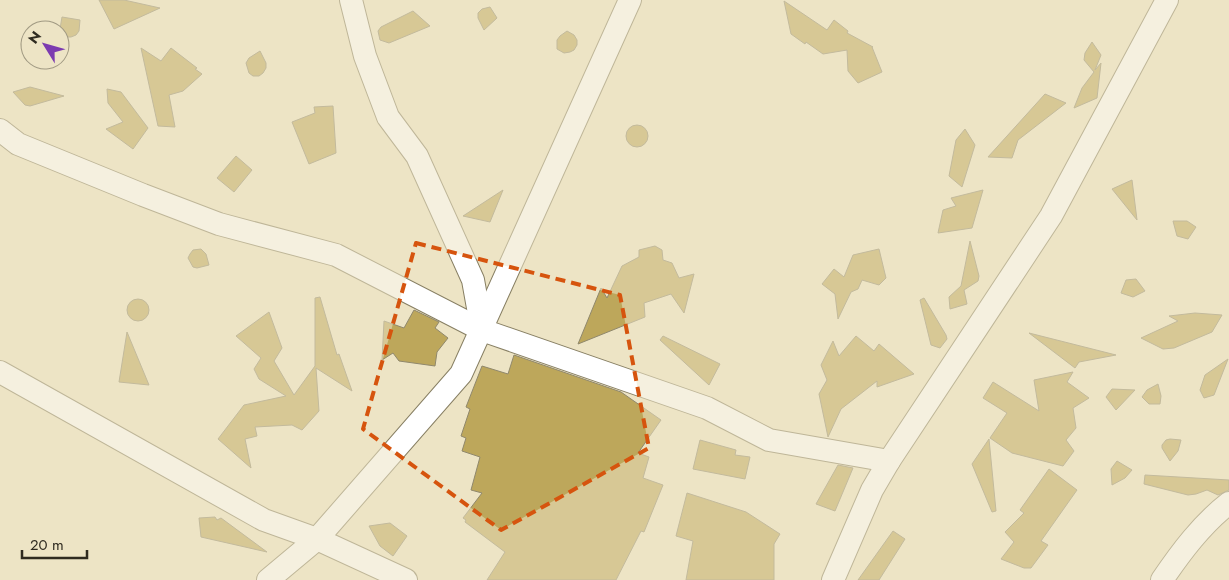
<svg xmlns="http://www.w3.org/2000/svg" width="1229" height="580" font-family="Jost,sans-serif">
  <rect width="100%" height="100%" fill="#ede4c5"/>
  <!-- building -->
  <g fill="#bda75b" stroke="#90886c">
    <polygon points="99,0 124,0 160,8 114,29"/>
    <polygon points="784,1 827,30 834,20 848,31 847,33 873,47 872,47 882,72 858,83 848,71 847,50 823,54 806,42 805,44 791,34"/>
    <polygon points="490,7 497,18 484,30 478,18 478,13 482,9"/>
    <polygon points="413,11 430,26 389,43 380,40 378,31 381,27"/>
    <polygon points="62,17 80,20 79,31 76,35 71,37 66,37 62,34 60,29"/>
    <polygon points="567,31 574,35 577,40 577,45 574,50 570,52 564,53 557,49 557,40 560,36"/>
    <polygon points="1092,42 1101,55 1095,70 1101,63 1097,98 1074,108 1082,88 1094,72 1084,60 1085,53"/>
    <polygon points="141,48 161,61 171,48 197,68 195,69 202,74 183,91 169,95 175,127 158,126"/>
    <polygon points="260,51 266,63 266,68 263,73 259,76 253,76 249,73 246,63 249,58"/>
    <polygon points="30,87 64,96 30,106 25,105 13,92"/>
    <polygon points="107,89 121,92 148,128 133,149 106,129 123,122 108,103"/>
    <polygon points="1045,94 1066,103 1018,140 1012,158 988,157"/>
    <polygon points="333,106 336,153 309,164 292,122 315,113 314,107"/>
    <circle cx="637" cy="136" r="11"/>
    <polygon points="965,129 975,145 962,187 949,176 956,140"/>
    <polygon points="236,156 252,170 234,192 217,178"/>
    <polygon points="1132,180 1137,220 1112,189"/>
    <polygon points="503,190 490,222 463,216"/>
    <polygon points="983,190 972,228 938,233 943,210 956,206 951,198"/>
    <polygon points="1173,221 1187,221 1196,227 1188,239 1177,236"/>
    <polygon points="970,241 979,276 978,281 964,290 967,304 950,309 949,297 961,286"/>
    <polygon points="655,246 662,250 663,260 672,263 679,278 694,274 684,313 671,294 644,303 645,317 578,344 601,288 607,298 622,266 639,257 639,250"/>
    <polygon points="201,249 206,254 209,265 197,268 193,267 188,258 190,254 193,250"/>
    <polygon points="879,249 886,278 879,285 862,280 858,289 851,292 838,319 835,294 822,284 834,269 844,277 853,255"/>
    <polygon points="1136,279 1145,291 1133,297 1121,293 1126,280"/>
    <polygon points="320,297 337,355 339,354 352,391 316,368 319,411 302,430 292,425 255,427 257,436 245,439 251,468 218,439 244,405 286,396 259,379 254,369 261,358 236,336 269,312 282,348 274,361 294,395 315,366 315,298"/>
    <polygon points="924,298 946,335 947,339 940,348 931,345 920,300"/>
    <circle cx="138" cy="310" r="11"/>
    <polygon points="414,310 439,322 435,328 448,338 437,352 435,366 399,361 393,353 382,360 384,321 404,328"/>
    <polygon points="1195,313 1222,315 1212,332 1174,348 1163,349 1141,338 1178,321 1169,316"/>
    <polygon points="127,332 149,385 119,382"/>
    <polygon points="1029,333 1116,355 1079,362 1075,368"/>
    <polygon points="663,336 720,364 709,385 660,340"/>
    <polygon points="856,336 874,351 879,344 914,374 877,387 877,381 841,409 828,437 819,394 827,380 821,365 833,341 839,356"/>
    <polygon points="514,355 621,392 661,420 638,453 649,457 643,478 663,485 644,532 641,531 616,580 487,580 505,552 465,522 466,520 463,518 482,493 471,490 480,457 462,451 466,438 461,436 470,409 466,407 482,366 508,374"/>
    <polygon points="1228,359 1214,395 1204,398 1200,390 1205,375"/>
    <polygon points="1073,372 1067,382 1089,398 1073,408 1076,428 1066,440 1074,451 1063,466 1012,453 990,438 1007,413 983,398 993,382 1039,411 1034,380"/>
    <polygon points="1158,384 1161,396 1160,404 1149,404 1142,397 1147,390"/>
    <polygon points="1112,389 1135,390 1116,410 1106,397"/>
    <polygon points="989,439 996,511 992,512 972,464"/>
    <polygon points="1170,439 1181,440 1178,451 1170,461 1162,448 1162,445 1166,440"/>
    <polygon points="700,440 736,450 735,455 750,457 745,479 693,469"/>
    <polygon points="1117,461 1132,470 1125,478 1112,485 1111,469"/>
    <polygon points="838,465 853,468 835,511 816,504"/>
    <polygon points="1049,469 1077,490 1041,541 1048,545 1031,568 1024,568 1001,559 1014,542 1005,532 1024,513 1020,510"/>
    <polygon points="1145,475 1229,480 1229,490 1218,495 1207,490 1196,494 1188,495 1144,484"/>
    <polygon points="687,493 746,512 780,534 774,544 774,580 686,580 693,541 676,536"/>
    <polygon points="215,517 217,520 221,518 267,552 201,537 199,518"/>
    <polygon points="390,523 407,536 393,556 380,546 369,526"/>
    <polygon points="893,531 905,539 879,580 858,580"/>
  </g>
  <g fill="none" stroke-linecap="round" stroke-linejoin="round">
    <defs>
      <g id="minor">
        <polyline points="351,0 365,56 388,117 417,156 473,280 482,330"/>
        <polyline points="0,130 18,144 143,195 219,224 336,255 482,330 707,408 769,440 889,461"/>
        <polyline points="0,372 264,520 317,539 406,580"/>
        <polyline points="268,580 317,539 461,374 630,0"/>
        <polyline points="833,580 872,490 889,461 1051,216 1167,0"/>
        <path d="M1162,580c19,-28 40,-56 67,-77"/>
      </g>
    </defs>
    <!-- minor casing -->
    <use href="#minor" stroke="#877f63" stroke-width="24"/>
    <!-- minor -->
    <use href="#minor" stroke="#fff" stroke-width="22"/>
  </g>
  <!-- marked area -->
  <path d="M0 0H1229V580H0ZM416,243l204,52 29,153 -148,82 -138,-101z" fill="#ede4c5" fill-opacity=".55" fill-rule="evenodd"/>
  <path fill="none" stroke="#d6540e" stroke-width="4" stroke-dasharray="10 6" stroke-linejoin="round" d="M416,243l204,52 29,153 -148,82 -138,-101z"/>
  <!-- north arrow -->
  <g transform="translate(45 45) rotate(307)"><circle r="24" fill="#ede4c5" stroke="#a19a83"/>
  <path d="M0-4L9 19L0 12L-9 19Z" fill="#7c3bb0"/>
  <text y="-8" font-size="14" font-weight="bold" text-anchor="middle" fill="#2f2b20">N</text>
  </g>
  <!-- scale -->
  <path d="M22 550v8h65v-8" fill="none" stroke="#2f2b20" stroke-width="2.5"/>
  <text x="30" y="550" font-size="15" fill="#2f2b20" stroke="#ede4c5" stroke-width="4" paint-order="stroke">20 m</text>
</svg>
